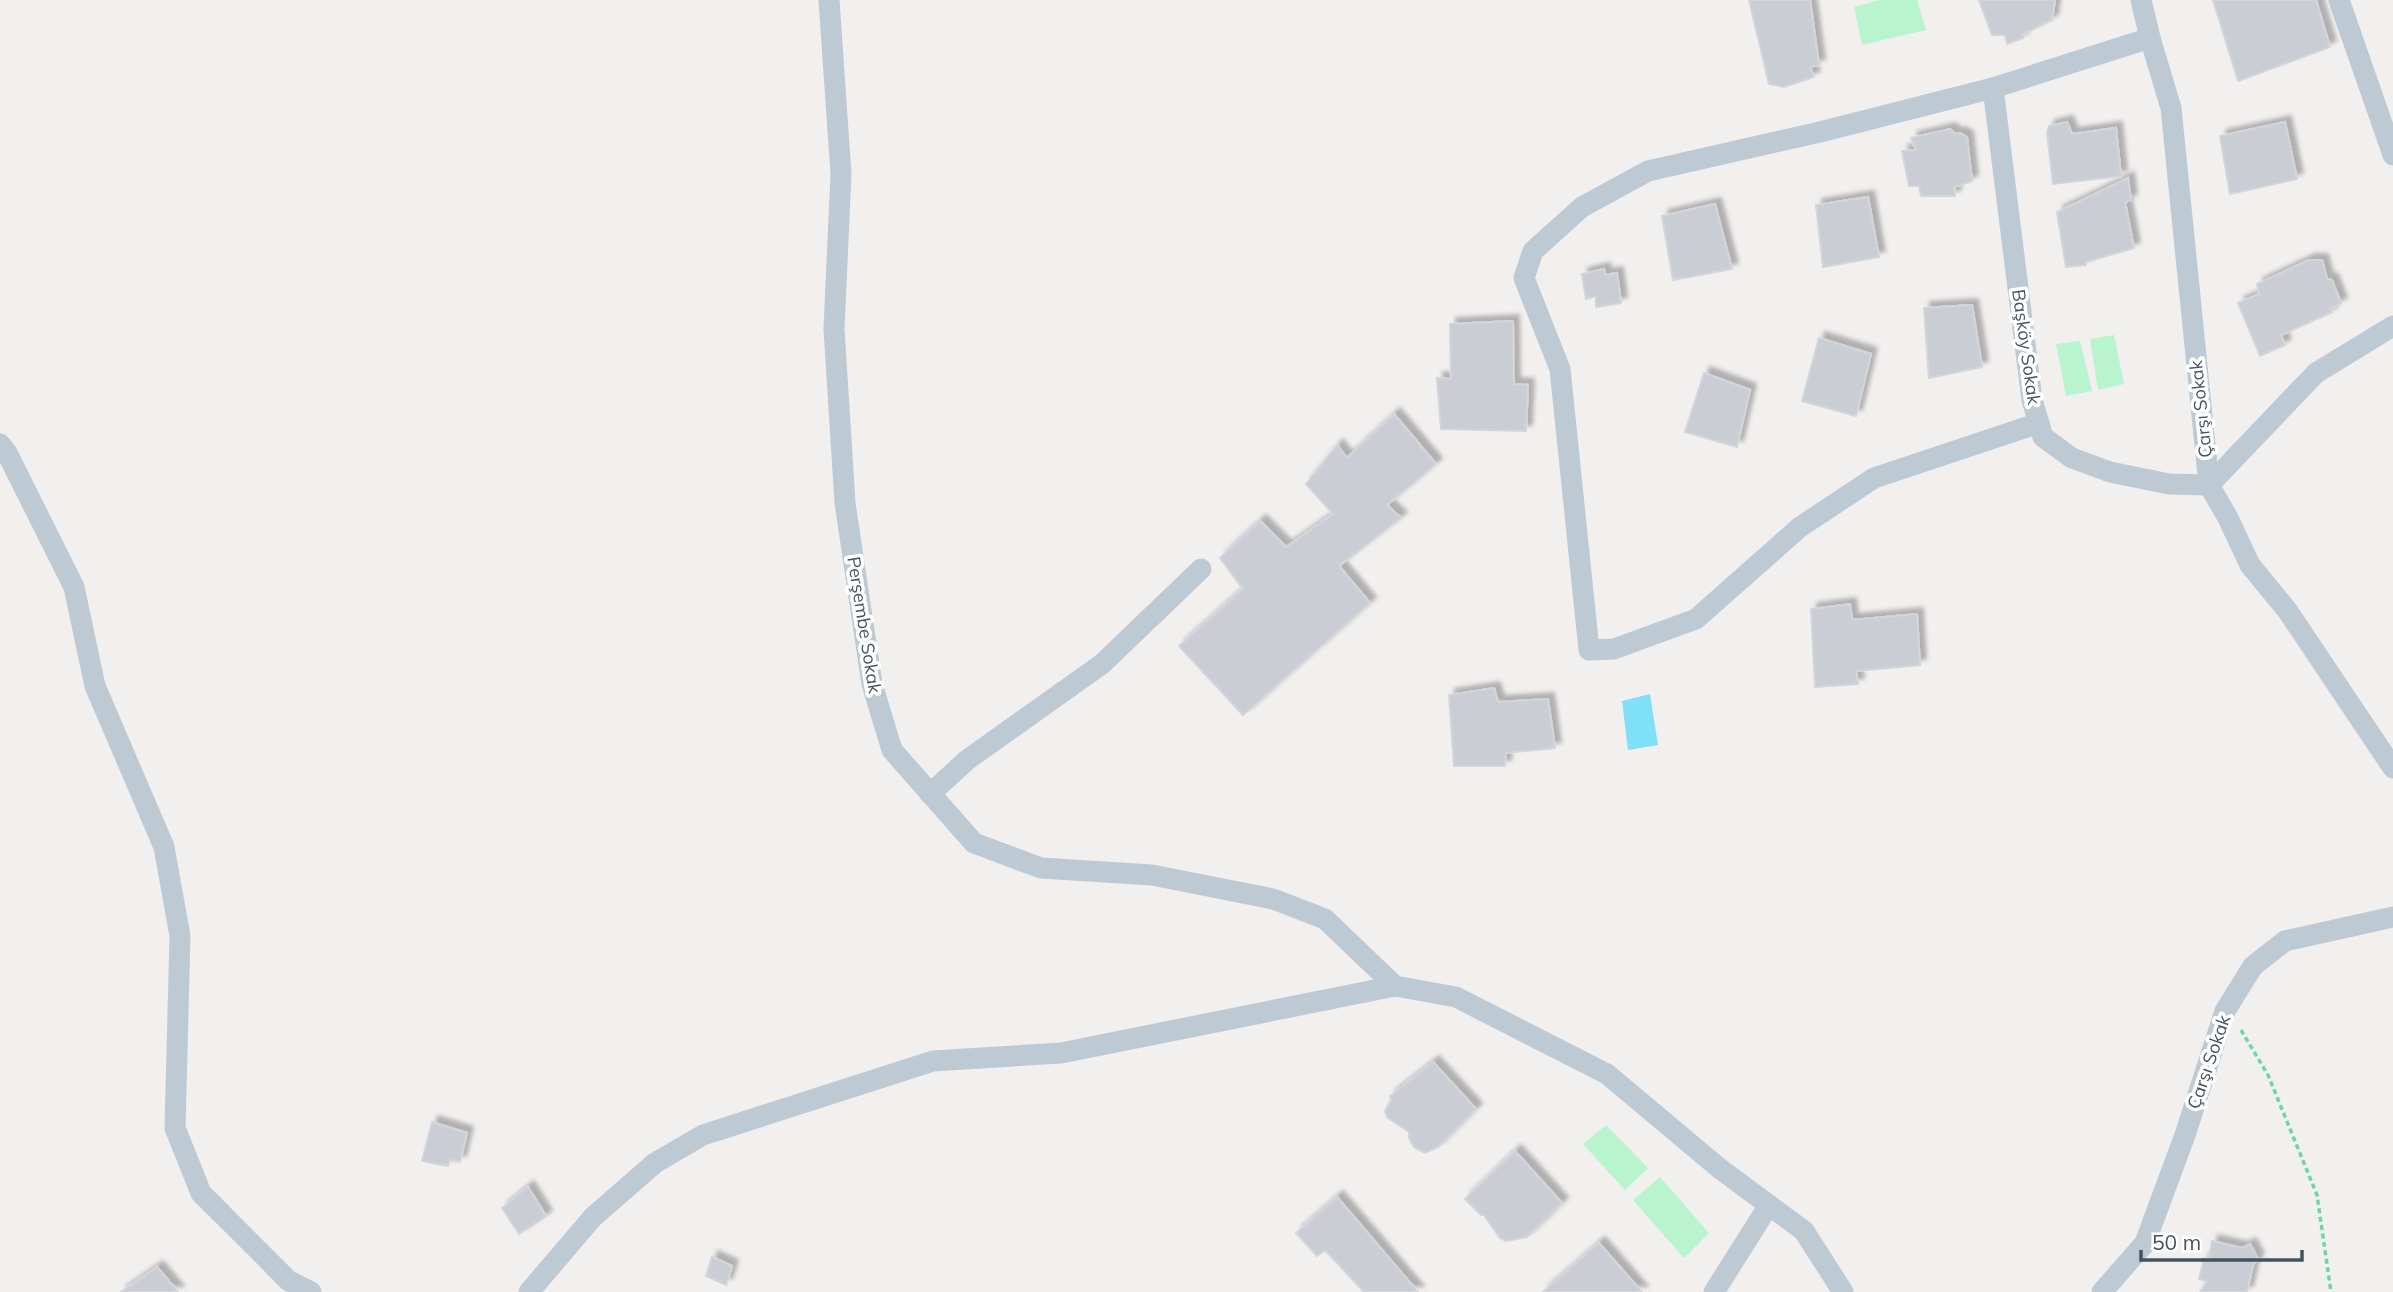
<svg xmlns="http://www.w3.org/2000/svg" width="2393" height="1292" font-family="Mulish,sans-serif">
  <defs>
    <filter id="shadow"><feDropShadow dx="6" dy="-6" stdDeviation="2" flood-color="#0004"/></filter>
  </defs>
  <rect width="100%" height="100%" fill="#f2efef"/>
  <!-- green -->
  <g fill="#b8f5ce">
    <polygon points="1879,0 1917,0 1926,30 1862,45 1854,7"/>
    <polygon points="2114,335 2124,384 2098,390 2090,339"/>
    <polygon points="2080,341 2092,391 2066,396 2056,344"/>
    <polygon points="1606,1125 1648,1168 1625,1190 1583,1144"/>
    <polygon points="1660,1177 1709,1233 1684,1258 1633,1200"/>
  </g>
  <!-- water -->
  <polygon fill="#80e0f7" points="1650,694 1658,745 1628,750 1622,701"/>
  <!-- building -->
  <g fill="#caced4" stroke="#d2d5db" stroke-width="2" filter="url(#shadow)">
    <polygon points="1749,0 1810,0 1819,65 1810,67 1814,77 1784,87 1769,84"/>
    <polygon points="1979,0 2055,0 2052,20 2023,34 2023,38 2007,44 2005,35 1992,35"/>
    <polygon points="2213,0 2316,0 2330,47 2238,81"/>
    <polygon points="2067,122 2072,134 2116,128 2121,176 2053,184 2047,133 2049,126"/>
    <polygon points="2285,122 2297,179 2230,194 2220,136"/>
    <polygon points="1950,129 1955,134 1960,133 1967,137 1972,181 1954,187 1955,196 1921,196 1919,186 1909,186 1902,151 1916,150 1911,138"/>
    <polygon points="2128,178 2131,200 2125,202 2134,248 2086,262 2086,265 2066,267 2057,212"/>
    <polygon points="1868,197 1879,257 1823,267 1816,205"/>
    <polygon points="1715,204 1732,269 1673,280 1662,216"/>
    <polygon points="2309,260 2322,260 2327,279 2332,280 2341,303 2330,309 2332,312 2281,335 2285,345 2260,356 2238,303 2259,294 2257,284"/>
    <polygon points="1604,269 1605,275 1617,273 1621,303 1596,307 1596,296 1586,299 1582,274"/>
    <polygon points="1972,305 1982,367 1929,378 1924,308"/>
    <polygon points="1513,321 1514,384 1528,385 1526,431 1441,429 1437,378 1451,379 1450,324"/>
    <polygon points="1819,338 1871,354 1856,416 1802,401"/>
    <polygon points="1704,373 1750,390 1737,447 1685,432"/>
    <polygon points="1394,414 1436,464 1387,505 1401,518 1339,566 1370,603 1243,715 1179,646 1243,589 1220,558 1260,521 1286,547 1333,514 1306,484 1337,445 1347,458"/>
    <polygon points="1850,604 1852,620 1917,614 1920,665 1856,671 1858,684 1815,687 1811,609"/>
    <polygon points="1494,688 1498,702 1548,699 1555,748 1506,753 1505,766 1454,766 1449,695"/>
    <polygon points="1433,1062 1476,1109 1438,1147 1425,1153 1414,1147 1409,1138 1409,1132 1387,1117 1385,1111 1391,1100 1390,1096"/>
    <polygon points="432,1122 467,1133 460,1162 450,1159 448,1166 422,1161"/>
    <polygon points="1515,1151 1562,1203 1527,1237 1506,1241 1500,1238 1484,1215 1481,1215 1465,1199"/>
    <polygon points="528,1187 546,1216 519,1234 502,1208"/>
    <polygon points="1337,1197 1418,1292 1364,1292 1325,1250 1317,1256 1296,1233"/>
    <polygon points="2212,1241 2242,1248 2250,1244 2258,1259 2253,1265 2247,1292 2200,1292 2207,1281 2199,1279 2204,1258 2209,1260"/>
    <polygon points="1599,1243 1642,1292 1543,1292"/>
    <polygon points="712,1257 732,1266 726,1285 706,1276"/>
    <polygon points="157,1267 178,1292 121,1292"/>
  </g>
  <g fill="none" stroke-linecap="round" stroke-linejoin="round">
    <!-- path -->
    <polyline stroke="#6cd7a0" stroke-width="3.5" stroke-dasharray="5 3.5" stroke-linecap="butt" points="2241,1030 2268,1075 2317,1195 2331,1292"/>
    <!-- minor -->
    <g stroke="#becad3" stroke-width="21">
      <polyline points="829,0 841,174 834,329 845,503 872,684 892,750 974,843 1041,868 1152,875 1273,899 1325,919 1395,986"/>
      <polyline points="2141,0 2150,38 2171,108 2209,485 2228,518 2250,565 2287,610 2393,768"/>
      <polyline points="2339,0 2393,155"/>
      <polyline points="1993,88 2032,400 2043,437 2072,458 2110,472 2169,484 2209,485 2316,373 2393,326"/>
      <polyline points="2039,423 1874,478 1800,527 1696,619 1614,649 1589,650 1560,369 1524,278 1533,251 1582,207 1648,171 1820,132 1993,88 2150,38"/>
      <polyline points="0,444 7,453 74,587 95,686 164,847 180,936 175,1128 201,1193 289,1281 311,1292"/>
      <polyline points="930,794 967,760 1102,664 1201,569"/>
      <polyline points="529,1292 593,1217 655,1163 703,1135 933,1061 1061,1053 1395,986 1456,997 1607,1074 1719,1168 1804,1231 1843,1292"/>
      <polyline points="1714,1292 1769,1205"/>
      <polyline points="2102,1292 2145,1243 2185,1135 2225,1011 2253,966 2285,941 2393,917"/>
    </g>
  </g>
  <g text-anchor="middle" stroke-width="7" stroke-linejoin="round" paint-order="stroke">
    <!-- street labels -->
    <g font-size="18" fill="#45535f" stroke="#fff">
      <text transform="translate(2026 347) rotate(82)" y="6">Başköy Sokak</text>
      <text transform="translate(2201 409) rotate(-96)" y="6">Çarşı Sokak</text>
      <text transform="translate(864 625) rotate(81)" y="6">Perşembe Sokak</text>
      <text transform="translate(2209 1062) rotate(-71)" y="6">Çarşı Sokak</text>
    </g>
  </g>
  <!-- scale -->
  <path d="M2141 1250v10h161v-10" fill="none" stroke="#45535f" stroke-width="3.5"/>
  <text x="2152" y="1250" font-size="21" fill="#45535f" stroke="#ffffff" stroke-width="5" paint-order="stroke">50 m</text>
</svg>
